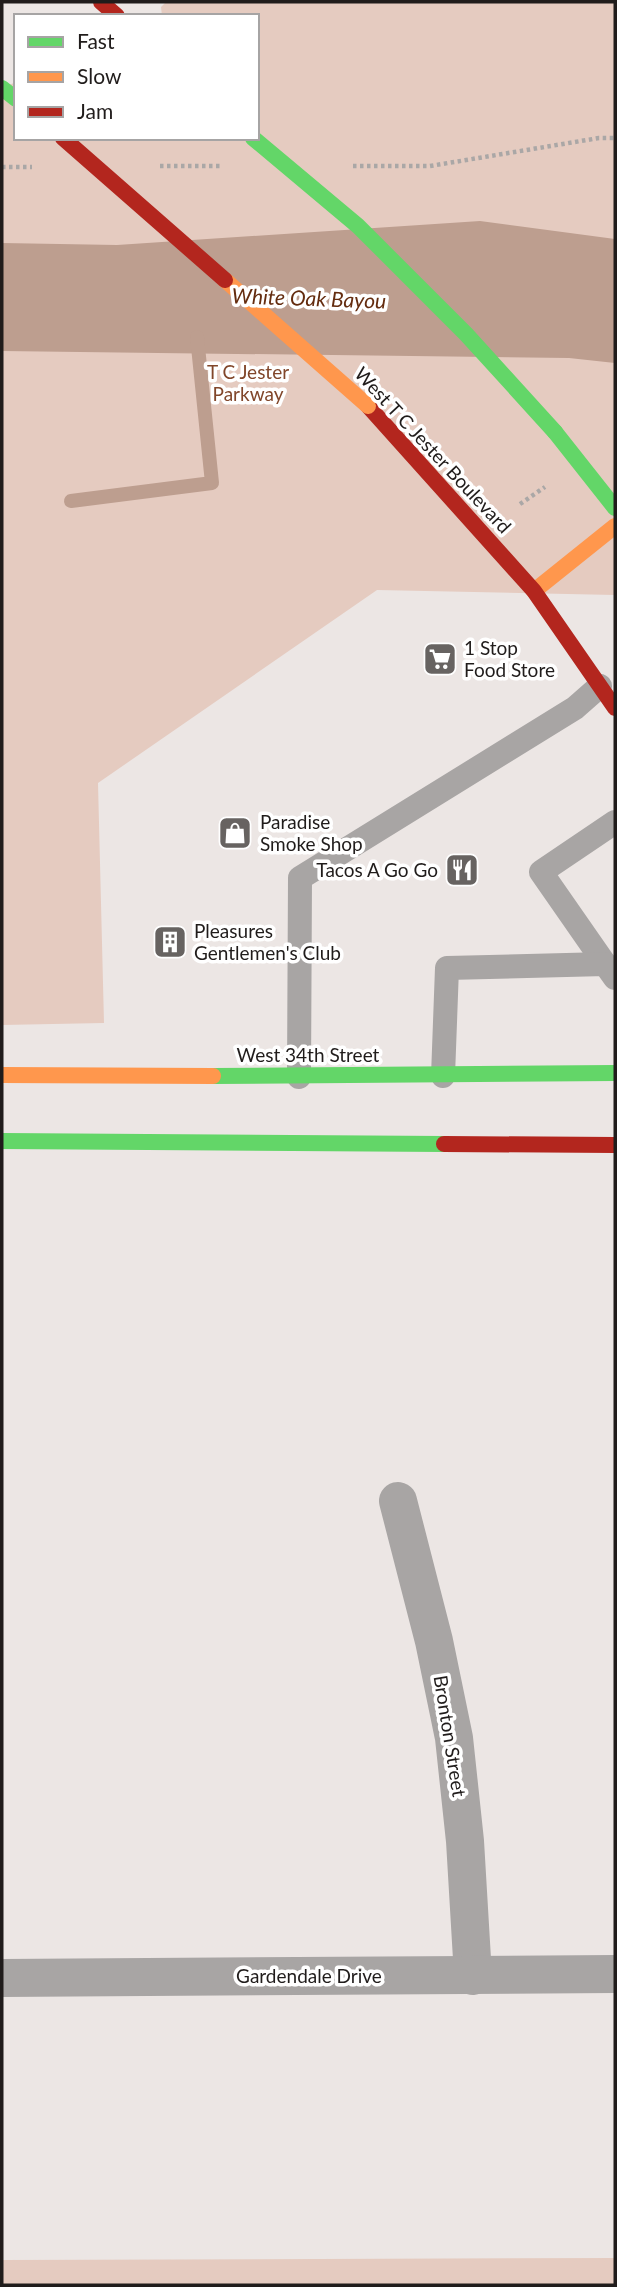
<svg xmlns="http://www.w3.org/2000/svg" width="617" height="2287" font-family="Lato,sans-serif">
  <rect width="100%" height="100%" fill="#ece6e4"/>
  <!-- green -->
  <g fill="#e5cbc0">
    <polygon points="166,2 615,2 615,595 377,590 98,783 104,1023 2,1025 2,88 16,82 16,138 257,138 257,16 162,16 161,7"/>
    <polygon points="615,2258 615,2285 2,2285 2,2260"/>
  </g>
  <!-- water -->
  <polygon fill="#bd9e8f" points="480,221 615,239 615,363 569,358 2,351 2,243 117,245"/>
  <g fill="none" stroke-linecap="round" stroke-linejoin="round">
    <!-- stream -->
    <polyline stroke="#bd9e8f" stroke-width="14" points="71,501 212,483 197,337"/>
    <!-- path -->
    <g stroke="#aaa7a6" stroke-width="4.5" stroke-dasharray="3.5 3.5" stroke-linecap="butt">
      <polyline points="160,166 221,166"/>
      <polyline points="353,166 430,166 599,138 615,138"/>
      <polyline points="2,167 32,167"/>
      <polyline points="520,504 545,487"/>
    </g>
    <!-- lane -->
    <g stroke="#a8a5a4" stroke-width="24">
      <polyline points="605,964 541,872 615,822"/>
      <polyline points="443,1076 447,968 605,964 615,978"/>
      <polyline points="299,1077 300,878 575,708 600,686"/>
    </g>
    <!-- street -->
    <g stroke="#a8a5a4" stroke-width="38">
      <polyline points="398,1501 434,1641 454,1738 465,1841 473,1976"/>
      <polyline points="2,1978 615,1974"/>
    </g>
    <!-- fast -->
    <g stroke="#63d668" stroke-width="16">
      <polyline points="2,88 16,99"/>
      <polyline points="555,432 615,508"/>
      <polyline points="213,1076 615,1073"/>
      <polyline points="2,1141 444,1144"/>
    </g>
    <!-- slow -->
    <g stroke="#ff974d" stroke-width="16">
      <polyline points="534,591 615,526"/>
      <polyline points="2,1075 213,1076"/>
    </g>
    <!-- jam -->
    <g stroke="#b3261e" stroke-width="16">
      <polyline points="101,2 117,16"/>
      <polyline points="368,406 534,591 615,708"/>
      <polyline points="444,1144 615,1145"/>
    </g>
    <!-- fast-bridge -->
    <polyline stroke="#63d668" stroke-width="16" points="253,138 358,226 466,334 555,432"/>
    <!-- slow-bridge -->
    <polyline stroke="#ff974d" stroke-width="16" points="225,280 368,406"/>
    <!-- jam-bridge -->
    <polyline stroke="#b3261e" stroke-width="16" points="63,138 225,280"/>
  </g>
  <!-- icons -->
  <defs>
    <symbol id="supermarket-square" viewBox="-11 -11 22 22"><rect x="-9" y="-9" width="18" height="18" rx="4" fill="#676361" stroke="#fff"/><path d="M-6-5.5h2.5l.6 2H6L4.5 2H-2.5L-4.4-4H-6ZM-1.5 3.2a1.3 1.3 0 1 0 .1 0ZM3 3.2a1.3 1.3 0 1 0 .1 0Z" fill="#fff"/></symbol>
    <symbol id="shop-square" viewBox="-11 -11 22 22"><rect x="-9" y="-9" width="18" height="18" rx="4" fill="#676361" stroke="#fff"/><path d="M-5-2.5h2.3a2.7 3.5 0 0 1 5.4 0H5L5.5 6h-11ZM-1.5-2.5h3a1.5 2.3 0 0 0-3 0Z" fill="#fff"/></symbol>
    <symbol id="restaurant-square" viewBox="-11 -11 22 22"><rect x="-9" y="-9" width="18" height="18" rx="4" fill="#676361" stroke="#fff"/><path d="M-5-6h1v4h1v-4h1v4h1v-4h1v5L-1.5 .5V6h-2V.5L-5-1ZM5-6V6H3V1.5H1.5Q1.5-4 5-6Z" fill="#fff"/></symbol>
    <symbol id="building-square" viewBox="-11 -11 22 22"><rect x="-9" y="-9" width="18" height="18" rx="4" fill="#676361" stroke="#fff"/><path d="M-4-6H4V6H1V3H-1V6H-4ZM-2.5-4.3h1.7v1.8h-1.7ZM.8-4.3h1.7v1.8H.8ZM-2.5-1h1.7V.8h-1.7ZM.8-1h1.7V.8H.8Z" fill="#fff"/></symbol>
  </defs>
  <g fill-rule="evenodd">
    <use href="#supermarket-square" x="421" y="640" width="38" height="38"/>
    <use href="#shop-square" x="216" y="814" width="38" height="38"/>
    <use href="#restaurant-square" x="443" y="851" width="38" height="38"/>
    <use href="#building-square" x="151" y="923" width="38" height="38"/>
  </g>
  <g text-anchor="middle" stroke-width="7" stroke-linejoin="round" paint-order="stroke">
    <!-- park labels -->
    <g font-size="19" fill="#81462a" stroke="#fff">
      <text x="248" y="379">T C Jester<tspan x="248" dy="22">Parkway</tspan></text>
    </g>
    <!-- street labels -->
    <g font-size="19" fill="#201c1b" stroke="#fff">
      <text transform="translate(433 450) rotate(47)" y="7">West T C Jester Boulevard</text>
      <text x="308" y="1062">West 34th Street</text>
      <text transform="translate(450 1736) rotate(81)" y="7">Bronton Street</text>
      <text x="309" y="1983">Gardendale Drive</text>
    </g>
    <!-- poi labels -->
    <g font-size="19" fill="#201c1b" stroke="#fff" text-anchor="start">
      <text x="464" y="655">1 Stop<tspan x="464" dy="22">Food Store</tspan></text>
      <text x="260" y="829">Paradise<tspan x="260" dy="22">Smoke Shop</tspan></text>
      <text x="438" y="877" text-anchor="end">Tacos A Go Go</text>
      <text x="194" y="938">Pleasures<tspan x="194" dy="22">Gentlemen's Club</tspan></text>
    </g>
    <!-- water labels -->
    <g font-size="21" font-style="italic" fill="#642c0f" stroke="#fff">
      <text transform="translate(309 299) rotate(2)" y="7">White Oak Bayou</text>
    </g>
  </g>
  <!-- border -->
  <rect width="617" height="2287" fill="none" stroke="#201c1b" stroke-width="7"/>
  <!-- legend -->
  <rect x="14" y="14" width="245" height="126" fill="#ffffff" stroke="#a6a4a4" stroke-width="2"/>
  <rect x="28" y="37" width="35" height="10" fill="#63d668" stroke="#a6a4a4" stroke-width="2"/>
  <text x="77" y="49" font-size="21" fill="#201c1b">Fast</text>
  <rect x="28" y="72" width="35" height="10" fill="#ff974d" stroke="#a6a4a4" stroke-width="2"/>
  <text x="77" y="84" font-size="21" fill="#201c1b">Slow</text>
  <rect x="28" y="107" width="35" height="10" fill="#b3261e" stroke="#a6a4a4" stroke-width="2"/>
  <text x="77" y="119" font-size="21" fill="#201c1b">Jam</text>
</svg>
